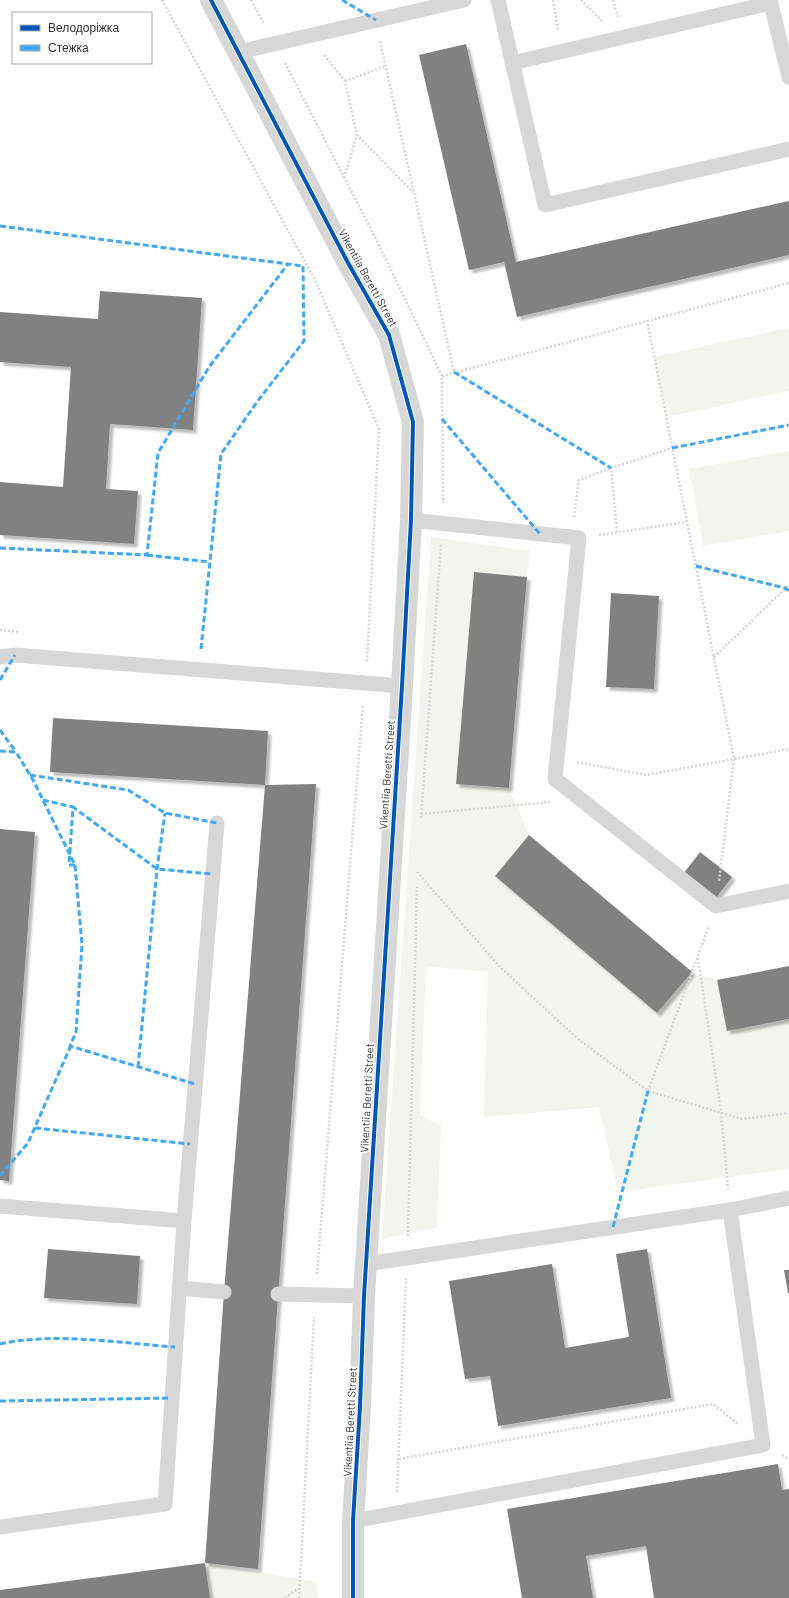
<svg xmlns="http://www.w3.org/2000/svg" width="789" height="1598" font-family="Barlow,sans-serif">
  <defs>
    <filter id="shadow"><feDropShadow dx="3.5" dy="3.5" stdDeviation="1" flood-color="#0004"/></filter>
  </defs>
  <rect width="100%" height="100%" fill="#fff"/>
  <!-- green -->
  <g fill="#f1f5ed">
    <polygon points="789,328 789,391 667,417 654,357"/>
    <polygon points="789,451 789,531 703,546 689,469"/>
    <polygon points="431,537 530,551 527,577 474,572 456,783 509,788 529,835 495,876 657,1013 692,972 717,980 727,1031 789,1019 789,1169 618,1192 599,1107 484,1117 488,972 426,966 420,1115 441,1126 437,1227 382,1239"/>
    <polygon points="205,1563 317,1582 318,1598 210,1598"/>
  </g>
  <!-- building -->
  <g fill="#818181" filter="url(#shadow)">
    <polygon points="466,44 516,262 789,201 789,255 517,317 504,262 469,270 419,55"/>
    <polygon points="100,291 202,298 193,430 110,424 106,489 138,491 134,544 0,535 0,482 63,487 71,367 0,362 0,312 98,319"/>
    <polygon points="474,572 527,577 509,788 456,784"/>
    <polygon points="611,593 659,596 654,689 606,687"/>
    <polygon points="53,718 268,731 265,785 50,772"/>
    <polygon points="316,784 258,1569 205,1563 210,1598 0,1598 0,1590 205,1563 224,1292 265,785"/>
    <polygon points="0,829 35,832 9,1181 0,1180"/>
    <polygon points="529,835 692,972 657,1013 495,876"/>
    <polygon points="700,852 732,877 716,898 684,873"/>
    <polygon points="789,966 789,1019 727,1031 717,980"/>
    <polygon points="48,1249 140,1256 137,1304 44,1298"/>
    <polygon points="647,1249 671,1398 498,1426 490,1376 465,1379 449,1281 552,1264 565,1348 629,1337 616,1254"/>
    <polygon points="784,1270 789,1270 789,1293 788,1293"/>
    <polygon points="778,1464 782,1490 789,1489 789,1598 654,1598 646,1546 586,1556 593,1598 522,1598 507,1509"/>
  </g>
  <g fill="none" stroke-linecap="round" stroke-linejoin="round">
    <!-- path -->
    <g stroke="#d6d6d6" stroke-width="2.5" stroke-dasharray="2 2" stroke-linecap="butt">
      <polyline points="162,0 315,280 379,429 367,662"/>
      <polyline points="251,0 264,24"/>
      <polyline points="553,0 558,30"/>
      <polyline points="581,0 602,21"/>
      <polyline points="613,0 618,17"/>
      <polyline points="380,41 454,372"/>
      <polyline points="324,55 345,81 357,135 413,192"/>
      <polyline points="285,63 378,243 442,376 443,503"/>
      <polyline points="345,81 386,66"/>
      <polyline points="344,178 357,135"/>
      <polyline points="647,320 734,759 719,881"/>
      <polyline points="442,376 789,283"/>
      <polyline points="574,517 579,480 611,468"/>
      <polyline points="617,532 611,468 672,448"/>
      <polyline points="599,535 687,522"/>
      <polyline points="0,630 19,632"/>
      <polyline points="714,657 789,585"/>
      <polyline points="577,762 646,775 789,749"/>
      <polyline points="421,814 550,802"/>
      <polyline points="421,818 441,544"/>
      <polyline points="417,872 500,967 578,1039 648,1091 742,1119 789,1113"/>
      <polyline points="698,958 721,1112 728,1189"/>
      <polyline points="648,1091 709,926"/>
      <polyline points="408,1236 417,887"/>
      <polyline points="317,1274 363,705"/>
      <polyline points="782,1455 789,1459"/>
      <polyline points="399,1459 713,1404 739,1425"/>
      <polyline points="397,1492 406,1279"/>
      <polyline points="285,1598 299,1588"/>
      <polyline points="299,1598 314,1317"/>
    </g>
    <!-- lane -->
    <g stroke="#d7d7d7" stroke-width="15">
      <polyline points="498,0 545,205 789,149"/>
      <polyline points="770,0 789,77"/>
      <polyline points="239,52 464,0"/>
      <polyline points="512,63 771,3"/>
      <polyline points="411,520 579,538 555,779 716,906 789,891"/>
      <polyline points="0,657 15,655 402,686"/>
      <polyline points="0,1206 184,1221"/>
      <polyline points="366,1264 730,1210 789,1198"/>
      <polyline points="179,1288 224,1292"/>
      <polyline points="278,1294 364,1296"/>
      <polyline points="353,1521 763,1445 730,1210"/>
      <polyline points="0,1527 165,1504 184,1221 217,823"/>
    </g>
    <!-- street -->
    <polyline stroke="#d7d7d7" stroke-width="22" points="211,0 347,261 389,335 413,422 411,520 402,686 364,1296 360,1407 353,1521 353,1598"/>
    <!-- quiet -->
    <g stroke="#3fa9f5" stroke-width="3" stroke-dasharray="6 3" stroke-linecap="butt">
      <polyline points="342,0 376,20"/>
      <polyline points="0,226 303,266 304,341 257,402 221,454 201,649"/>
      <polyline points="454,372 611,468"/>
      <polyline points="442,419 540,534"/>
      <polyline points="672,448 789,425"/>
      <polyline points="0,548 147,555 158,453 209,367 288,264"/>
      <polyline points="147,555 210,562"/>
      <polyline points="696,566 785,588 789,591"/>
      <polyline points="0,680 15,655"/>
      <polyline points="0,730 16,752"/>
      <polyline points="0,751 16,752 33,780 75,865 82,945 76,1032 70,1046 195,1084"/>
      <polyline points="30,775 128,790 165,813 217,823"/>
      <polyline points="43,800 73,807"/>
      <polyline points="75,865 69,865 73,807 157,869 212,874"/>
      <polyline points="138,1067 157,869 165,813"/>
      <polyline points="35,1128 190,1144"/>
      <polyline points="0,1176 28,1143 72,1043"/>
      <polyline points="613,1227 648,1091"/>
      <path d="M0,1344c54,-12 120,-1 175,3"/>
      <polyline points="0,1401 171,1398"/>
    </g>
    <defs>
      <polyline id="cycleway" points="211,0 347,261 389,335 413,422 411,520 402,686 364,1296 360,1407 353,1521 353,1598"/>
    </defs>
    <!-- cycleway casing -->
    <use href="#cycleway" stroke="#fff" stroke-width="6"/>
    <!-- cycleway -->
    <use href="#cycleway" stroke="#0057b8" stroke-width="4"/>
  </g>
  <g text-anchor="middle" stroke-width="4" stroke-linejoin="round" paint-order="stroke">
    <!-- street labels -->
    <g font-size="11" fill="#333" stroke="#fff">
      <text transform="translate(368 278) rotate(61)" y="4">Vikentiia Beretti Street</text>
      <text transform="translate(387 775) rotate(-86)" y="4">Vikentiia Beretti Street</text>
      <text transform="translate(367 1098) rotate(-87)" y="4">Vikentiia Beretti Street</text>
      <text transform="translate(350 1422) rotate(-87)" y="4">Vikentiia Beretti Street</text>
    </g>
  </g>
  <!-- legend -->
  <rect x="12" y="12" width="140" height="52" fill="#ffffff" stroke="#adadad"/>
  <rect x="20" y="25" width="20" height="6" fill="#0057b8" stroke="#adadad"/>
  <text x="48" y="32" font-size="12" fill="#333333">Велодоріжка</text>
  <rect x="20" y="45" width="20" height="6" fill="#3fa9f5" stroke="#adadad"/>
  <text x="48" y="52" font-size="12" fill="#333333">Стежка</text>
</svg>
